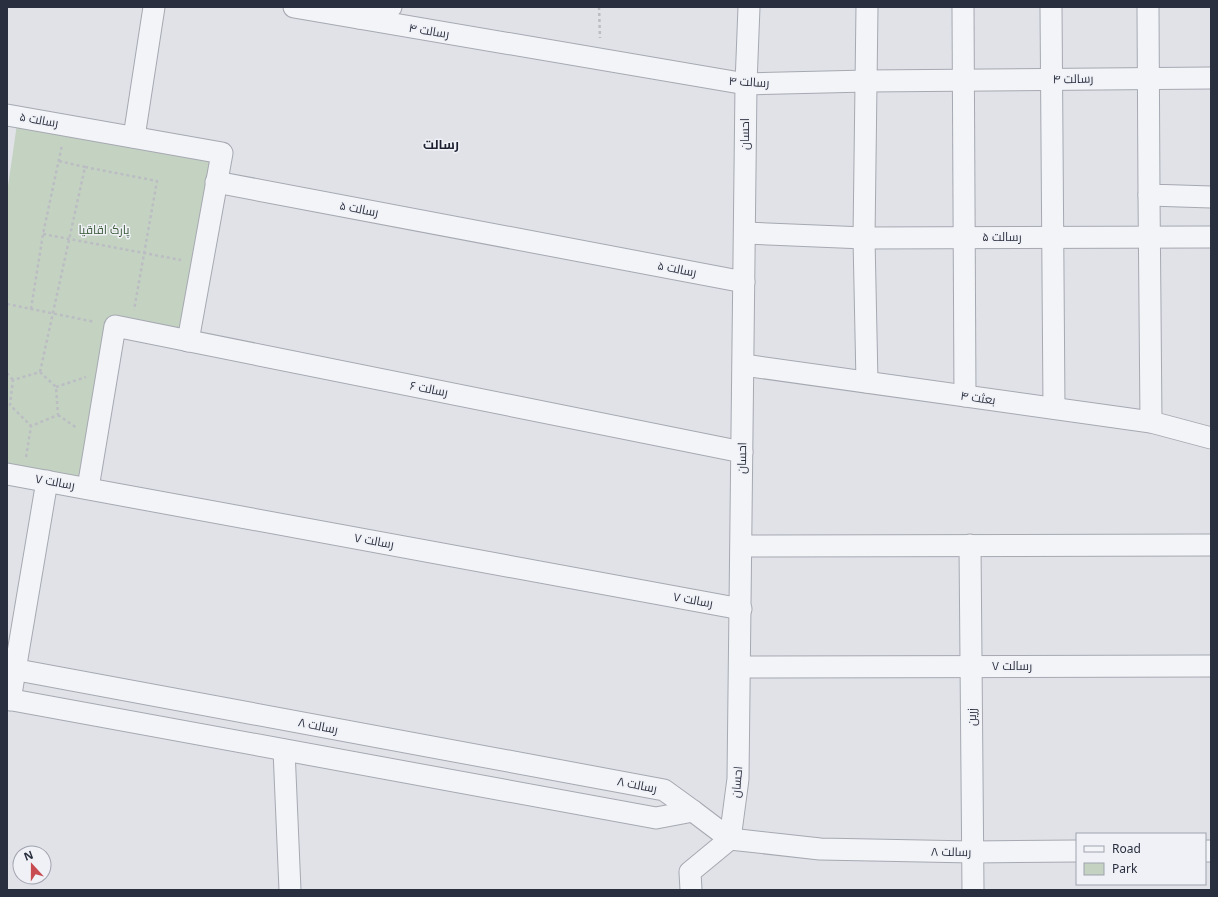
<svg xmlns="http://www.w3.org/2000/svg" width="1218" height="897" font-family="'Noto Sans',Cairo,sans-serif">
  <rect width="100%" height="100%" fill="#e0e2e8"/>
  <!-- green -->
  <polygon fill="#c4d2c2" points="18,117 222,153 188,341 115,326 88,488 7,474 7,193"/>
  <g fill="none" stroke-linecap="round" stroke-linejoin="round">
    <defs>
      <g id="street">
        <polyline points="294,7 746,84 867,81 1211,78"/>
        <polyline points="867,7 864,238 867,382"/>
        <polyline points="963,7 965,396"/>
        <polyline points="1051,7 1054,408"/>
        <polyline points="1148,7 1149,195 1211,197"/>
        <polyline points="359,18 391,7"/>
        <polyline points="7,115 222,153 188,341"/>
        <polyline points="134,137 154,7"/>
        <polyline points="216,182 744,282"/>
        <polyline points="1149,195 1151,422"/>
        <polyline points="745,233 864,238 1211,237"/>
        <polyline points="744,365 1151,422 1211,438"/>
        <polyline points="7,474 741,609"/>
        <polyline points="88,488 115,326 742,452"/>
        <polyline points="970,545 973,890"/>
        <polyline points="742,546 1211,545"/>
        <polyline points="740,667 1211,666"/>
        <polyline points="7,668 664,790 693,811 656,818 7,699"/>
        <polyline points="10,700 47,481"/>
        <polyline points="284,750 290,890"/>
        <polyline points="693,811 730,839 820,849 973,852 1077,851"/>
        <polyline points="1205,851 1211,851"/>
        <polyline points="691,890 690,872 730,839 738,779 746,84 749,7"/>
      </g>
    </defs>
    <!-- street casing -->
    <use href="#street" stroke="#a6a9b2" stroke-width="23"/>
    <!-- path -->
    <g stroke="#bbbdc3" stroke-width="2.5" stroke-dasharray="3 3" stroke-linecap="butt">
      <polyline points="599,7 600,38"/>
      <polyline points="59,161 85,167"/>
      <polyline points="43,234 181,260"/>
      <polyline points="7,304 95,322"/>
      <polyline points="31,309 43,234 62,145"/>
      <polyline points="40,372 85,167 157,181 134,310"/>
      <polygon points="40,372 56,387 58,415 31,426 10,405 13,380"/>
      <polyline points="7,373 13,380"/>
      <polyline points="56,387 86,377"/>
      <polyline points="58,415 77,428"/>
      <polyline points="26,457 31,426"/>
    </g>
    <!-- street -->
    <use href="#street" stroke="#f3f4f7" stroke-width="21"/>
  </g>
  <g text-anchor="middle" stroke-width="3" stroke-linejoin="round" paint-order="stroke">
    <!-- street labels -->
    <g font-size="12" fill="#2a2f3f" stroke="#eff1f6">
      <text transform="translate(429 31) rotate(9)" y="4">رسالت ۴</text>
      <text transform="translate(1073 79) rotate(-1)" y="4">رسالت ۴</text>
      <text transform="translate(749 82) rotate(3)" y="4">رسالت ۴</text>
      <text transform="translate(39 120) rotate(10)" y="4">رسالت ۵</text>
      <text transform="translate(745 134) rotate(-90)" y="4">احسان</text>
      <text transform="translate(359 209) rotate(11)" y="4">رسالت ۵</text>
      <text x="1002" y="241">رسالت ۵</text>
      <text transform="translate(677 269) rotate(11)" y="4">رسالت ۵</text>
      <text transform="translate(429 389) rotate(11)" y="4">رسالت ۶</text>
      <text transform="translate(978 398) rotate(8)" y="4">بعثت ۴</text>
      <text transform="translate(742 458) rotate(-89)" y="4">احسان</text>
      <text transform="translate(55 482) rotate(10)" y="4">رسالت ۷</text>
      <text transform="translate(374 541) rotate(10)" y="4">رسالت ۷</text>
      <text transform="translate(693 600) rotate(10)" y="4">رسالت ۷</text>
      <text x="1012" y="670">رسالت ۷</text>
      <text transform="translate(972 717) rotate(-91)" y="4">زرین</text>
      <text transform="translate(318 726) rotate(11)" y="4">رسالت ۸</text>
      <text transform="translate(737 782) rotate(-85)" y="4">احسان</text>
      <text transform="translate(637 785) rotate(11)" y="4">رسالت ۸</text>
      <text transform="translate(951 852) rotate(1)" y="4">رسالت ۸</text>
    </g>
    <!-- park labels -->
    <g font-size="12" fill="#3a5a38" stroke="#eff1f6">
      <text x="104" y="234">پارک اقاقیا</text>
    </g>
    <!-- neighbourhood labels -->
    <g font-size="13" font-weight="bold" fill="#1c2030" stroke="#eff1f6">
      <text x="441" y="149">رسالت</text>
    </g>
  </g>
  <!-- border -->
  <rect width="1218" height="897" fill="none" stroke="#2a2f3f" stroke-width="16"/>
  <!-- legend -->
  <rect x="1076" y="833" width="130" height="52" fill="#eff1f6" stroke="#a0a3ad"/>
  <rect x="1084" y="846" width="20" height="6" fill="#f3f4f7" stroke="#a0a3ad"/>
  <text x="1112" y="853" font-size="12" fill="#2a2f3f">Road</text>
  <rect x="1084" y="863" width="20" height="12" fill="#c4d2c2" stroke="#a0a3ad"/>
  <text x="1112" y="873" font-size="12" fill="#2a2f3f">Park</text>
  <!-- north arrow -->
  <g transform="translate(32 865) rotate(339)"><circle r="19" fill="#eff1f6" stroke="#a0a3ad"/>
  <path d="M0-3L7 15L0 10L-7 15Z" fill="#c74b51"/>
  <text y="-6" font-size="11" font-weight="bold" text-anchor="middle" fill="#2a2f3f">N</text>
  </g>
</svg>
